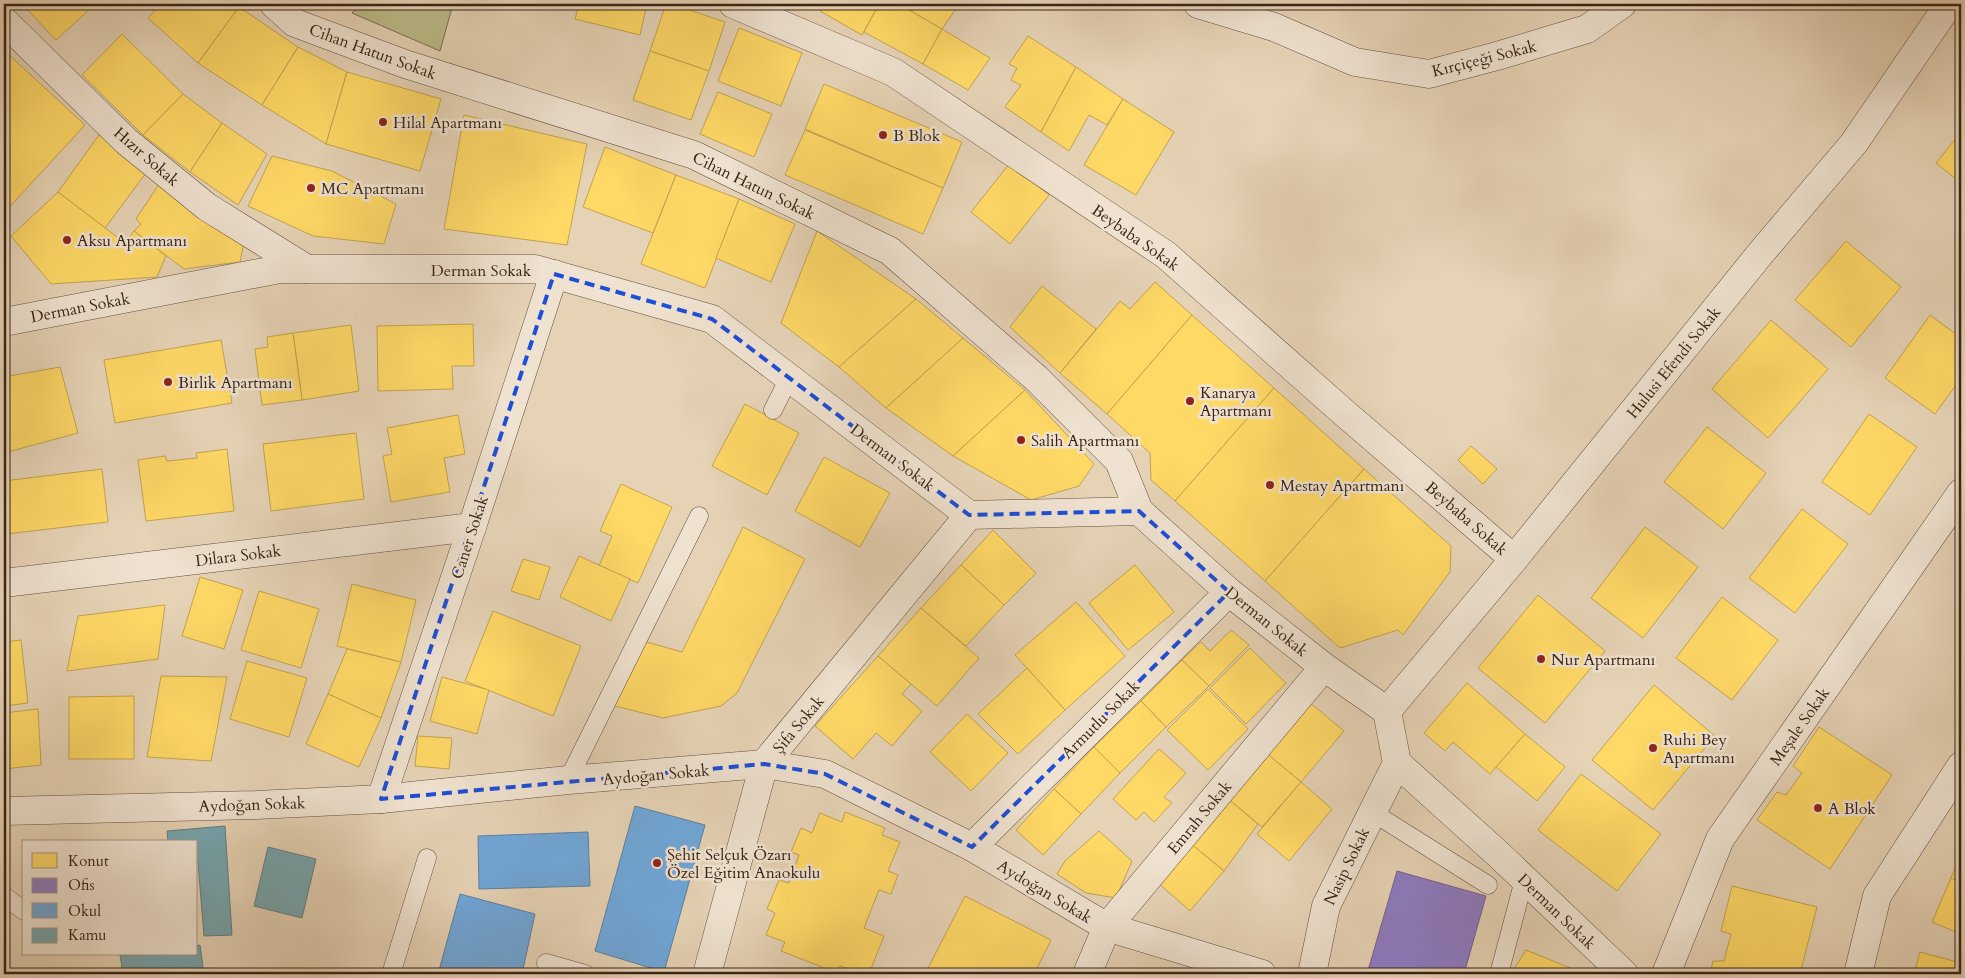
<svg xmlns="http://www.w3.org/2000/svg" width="1965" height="978" font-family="Cardo,serif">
  <rect width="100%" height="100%" fill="#e6d3b6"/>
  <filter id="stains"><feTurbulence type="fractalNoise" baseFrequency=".004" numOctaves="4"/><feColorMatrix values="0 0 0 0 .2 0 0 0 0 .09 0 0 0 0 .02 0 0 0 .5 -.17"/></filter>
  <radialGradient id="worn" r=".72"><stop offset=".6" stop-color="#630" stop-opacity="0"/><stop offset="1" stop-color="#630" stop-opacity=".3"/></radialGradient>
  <!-- green -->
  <polygon fill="#bbbb89" stroke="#7a7050" points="359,4 453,4 440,51 352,13"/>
  <!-- homes -->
  <g fill="#ffd966" stroke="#c3a34f">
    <polygon points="22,4 90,4 93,6 56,40"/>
    <polygon points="161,4 235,4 239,7 198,63 148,18"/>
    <polygon points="579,4 647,4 640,35 575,19"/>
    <polygon points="666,4 672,4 725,22 709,71 650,51"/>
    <polygon points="824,4 879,4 862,35 820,11"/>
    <polygon points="879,4 899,4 942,29 923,64 864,32"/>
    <polygon points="899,4 959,4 942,29"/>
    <polygon points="239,7 298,47 262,105 198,63"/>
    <polygon points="739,28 802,53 781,106 718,81"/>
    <polygon points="942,29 990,58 968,90 923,64"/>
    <polygon points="122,34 183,94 143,135 82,75"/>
    <polygon points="1028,36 1076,67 1041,132 1005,107 1021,85 1011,80 1017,68 1009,64"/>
    <polygon points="298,47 347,72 326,144 262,105"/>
    <polygon points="650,51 709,71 691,120 633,100"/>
    <polygon points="6,52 85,125 4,213 4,55"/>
    <polygon points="1076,67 1123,99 1107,125 1089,115 1069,151 1041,132"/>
    <polygon points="347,72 441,99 420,171 326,144"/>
    <polygon points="824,84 962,142 943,188 805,129"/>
    <polygon points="718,92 772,114 754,157 700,134"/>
    <polygon points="183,94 222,123 190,172 143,135"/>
    <polygon points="1123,99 1174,132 1136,195 1084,165"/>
    <polygon points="464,115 587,144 567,245 444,229"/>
    <polygon points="222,123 267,154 238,205 190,172"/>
    <polygon points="805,130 943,188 923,234 785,175"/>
    <polygon points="1961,132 1961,183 1936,163"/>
    <polygon points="99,135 146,173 105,228 58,192"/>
    <polygon points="605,147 676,175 653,233 583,207"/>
    <polygon points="272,156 332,171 396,204 384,244 313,236 248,206"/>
    <polygon points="1010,163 1049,195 1010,244 971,212"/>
    <polygon points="676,175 739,199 705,288 641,264"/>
    <polygon points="161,181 245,238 240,262 184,269 134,231 141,224 136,219"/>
    <polygon points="58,192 125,243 134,231 166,256 157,277 51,284 11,236"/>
    <polygon points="739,199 795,224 771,282 716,258"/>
    <polygon points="817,231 916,299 839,367 781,323"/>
    <polygon points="1846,241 1901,287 1851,347 1795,300"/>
    <polygon points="1155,282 1192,315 1107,414 1060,373 1120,301 1130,309"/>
    <polygon points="1042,286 1096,329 1060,373 1010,327"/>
    <polygon points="916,299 963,338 886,408 839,367"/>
    <polygon points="1192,315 1274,388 1175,501 1151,480 1150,453 1107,414"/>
    <polygon points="1930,315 1961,338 1961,378 1935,414 1885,378"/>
    <polygon points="1771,320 1828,369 1768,438 1712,389"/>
    <polygon points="473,324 474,366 452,366 453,389 378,391 377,326"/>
    <polygon points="351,325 359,391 302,400 293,333"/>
    <polygon points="293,333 302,400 262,405 255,349 268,347 267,337"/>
    <polygon points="963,338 1025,390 953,456 886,408"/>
    <polygon points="221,340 232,403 115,423 104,360"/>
    <polygon points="60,367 78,433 4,453 4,377"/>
    <polygon points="1274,388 1364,469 1265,581 1175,501"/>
    <polygon points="1025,390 1094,464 1079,486 1031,500 953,456"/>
    <polygon points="745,404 799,433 767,495 712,466"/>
    <polygon points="1869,414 1917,447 1870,515 1822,482"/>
    <polygon points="458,415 465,454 444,458 450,492 391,502 383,456 392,454 387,428"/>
    <polygon points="1707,427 1766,473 1723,529 1664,482"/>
    <polygon points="356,433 364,499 271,511 263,444"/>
    <polygon points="1471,446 1497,469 1483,484 1458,460"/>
    <polygon points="227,449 234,511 146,521 138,460 165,456 167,461 197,458 196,453"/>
    <polygon points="824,457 890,493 860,547 795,511"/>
    <polygon points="102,469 108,522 6,534 4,516 4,481"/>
    <polygon points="1364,469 1451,546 1450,572 1403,635 1398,630 1340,648 1265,581"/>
    <polygon points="621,484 672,507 638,583 599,566 612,536 600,531"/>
    <polygon points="1802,509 1848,544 1795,613 1749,578"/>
    <polygon points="743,527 805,559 737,693 721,706 663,718 611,705 643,641 682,652"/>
    <polygon points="1645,527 1698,567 1643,638 1591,598"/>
    <polygon points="993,530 1036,573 1004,605 961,565"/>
    <polygon points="579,556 630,579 611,621 560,597"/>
    <polygon points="523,559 550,567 539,600 511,591"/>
    <polygon points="961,565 1004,605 966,646 921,608"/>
    <polygon points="1135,565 1174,612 1128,650 1089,603"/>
    <polygon points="200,577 243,590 224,649 182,636"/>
    <polygon points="352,584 416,600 401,662 337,646"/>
    <polygon points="259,591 319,609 301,668 241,650"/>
    <polygon points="1538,595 1605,651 1545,723 1478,668"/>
    <polygon points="1722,597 1778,640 1732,700 1676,658"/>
    <polygon points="1076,602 1125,656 1065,710 1015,655"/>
    <polygon points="165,605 158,659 67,671 78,616"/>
    <polygon points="921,608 979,658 937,706 878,656"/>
    <polygon points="493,611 581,646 553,716 465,681"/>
    <polygon points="1231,630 1249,645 1209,686 1182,660 1201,642 1210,651"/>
    <polygon points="21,640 28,703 4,706 4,642"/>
    <polygon points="1250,648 1286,683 1246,724 1210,688"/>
    <polygon points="347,649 401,662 381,718 328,694"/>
    <polygon points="878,656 911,684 902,694 922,711 892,746 876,733 853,759 815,726"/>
    <polygon points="1182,660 1209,686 1166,727 1141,701"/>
    <polygon points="247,661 307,678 289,737 230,719"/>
    <polygon points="1027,668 1065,710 1018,754 978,714"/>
    <polygon points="161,676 227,677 211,761 147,757"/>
    <polygon points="442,677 489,690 477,734 430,721"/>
    <polygon points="1467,683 1525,734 1490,774 1453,742 1445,751 1424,733"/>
    <polygon points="1654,685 1715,736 1653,810 1592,760"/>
    <polygon points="1208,689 1248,729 1208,770 1167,730"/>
    <polygon points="328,694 381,718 359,767 306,744"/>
    <polygon points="134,696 134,759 69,759 69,697"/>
    <polygon points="1141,701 1166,727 1120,773 1094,747"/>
    <polygon points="1308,701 1344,731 1301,782 1265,752"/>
    <polygon points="38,709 41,765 4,769 4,713"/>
    <polygon points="967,714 1008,753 971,791 930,752"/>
    <polygon points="1819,727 1892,775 1830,869 1757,820 1777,792 1786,795 1802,773 1793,766"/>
    <polygon points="1525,734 1565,767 1537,801 1496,767"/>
    <polygon points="418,736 452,738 449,769 415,766"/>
    <polygon points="1094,747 1120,773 1081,814 1054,789"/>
    <polygon points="1159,749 1186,773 1164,797 1172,803 1154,822 1144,812 1136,820 1113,799"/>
    <polygon points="1265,752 1301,782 1262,827 1227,798"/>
    <polygon points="1581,774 1661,834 1617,891 1538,830"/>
    <polygon points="1301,782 1332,809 1289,861 1257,834"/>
    <polygon points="1054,789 1081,814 1043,855 1016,830"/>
    <polygon points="1227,798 1258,824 1224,871 1190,843"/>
    <polygon points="845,812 885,828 882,835 900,842 888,871 898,875 891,894 879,890 864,928 884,936 869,974 862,974 840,966 837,973 781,951 785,942 766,935 775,913 767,909 779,880 789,883 799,855 791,852 801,828 812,833 820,813 842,822"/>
    <polygon points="1099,831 1132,861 1116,898 1086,893 1057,874 1065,861"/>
    <polygon points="1190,843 1224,871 1190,911 1157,882"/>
    <polygon points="1961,853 1961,882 1951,878"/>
    <polygon points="1951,878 1961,882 1961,934 1932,922"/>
    <polygon points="1732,886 1817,907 1800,974 1710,974 1713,961 1724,961 1731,934 1721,931"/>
    <polygon points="965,896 1051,940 1034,974 925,974"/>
    <polygon points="1526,950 1573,969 1584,974 1511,974"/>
    <polygon points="1920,952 1961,963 1961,974 1914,974"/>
  </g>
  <!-- offices -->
  <polygon fill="#8e7cc3" stroke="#746290" points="1397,871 1486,896 1464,974 1367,974"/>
  <!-- schools -->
  <g fill="#6fa8dc" stroke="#5e81a1">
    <polygon points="635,806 705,825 664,972 595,951"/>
    <polygon points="588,832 590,886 479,889 478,836"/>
    <polygon points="460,894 535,914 522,974 438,974"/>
  </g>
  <!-- public -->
  <g fill="#76a5af" stroke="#637f82">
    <polygon points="225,826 232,935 204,936 198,863 196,863 196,842 168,842 167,831"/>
    <polygon points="268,847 316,859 302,918 254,906"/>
    <polygon points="200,945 204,974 123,974 120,955 196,954 196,946"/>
  </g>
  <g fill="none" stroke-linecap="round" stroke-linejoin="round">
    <defs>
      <g id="service">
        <polyline points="773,410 789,378"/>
        <polyline points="568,780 699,516"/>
        <polyline points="1372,812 1488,885"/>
        <polyline points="4,896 24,911"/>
        <polyline points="546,963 585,974"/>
        <polyline points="391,974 427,858"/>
        <polyline points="1499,974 1524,880"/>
      </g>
      <g id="minor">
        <polyline points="274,4 295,23 405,64 694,155 890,251 1036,378 1119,461 1139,511"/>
        <polyline points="733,4 893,72 1166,255 1342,411 1514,559"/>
        <polyline points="1198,4 1274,27 1355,62 1429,74 1497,56 1587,29 1622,4"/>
        <polyline points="4,21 126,141 207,207 307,269"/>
        <polyline points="4,322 280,269 535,269 712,319 969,515 1139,511 1229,592 1324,667 1387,711 1397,763 1498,854 1624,974"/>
        <polyline points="4,583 472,527"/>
        <polyline points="1387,711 1514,559 1760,254 1854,143 1949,4"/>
        <polyline points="381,799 472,527 554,274"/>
        <polyline points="4,811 256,805 381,799 568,780 764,764 825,774 972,847 1107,927 1262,974"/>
        <polyline points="972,847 1229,592"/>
        <polyline points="707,974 764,764 969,515"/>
        <polyline points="1087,974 1107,927 1324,667"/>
        <polyline points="1312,974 1326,906 1397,763"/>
        <polyline points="1666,974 1720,839 1961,493"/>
        <polyline points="1858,974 1877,896 1961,766"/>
      </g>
    </defs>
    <!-- service casing -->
    <use href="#service" stroke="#645040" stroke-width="19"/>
    <!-- minor casing -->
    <use href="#minor" stroke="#645040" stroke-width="29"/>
    <!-- service -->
    <use href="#service" stroke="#efe2d0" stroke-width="18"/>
    <!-- minor -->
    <use href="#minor" stroke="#efe2d0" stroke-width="28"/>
  </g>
  <!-- marked area -->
  <path fill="none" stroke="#1d4ed8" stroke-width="4" stroke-dasharray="10 6" stroke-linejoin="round" d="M554,274l158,45 257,196 170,-4 90,81 -257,255 -147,-73 -61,-10 -383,35z"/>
  <!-- markers -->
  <g fill="#8f2418" stroke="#efe2d0" stroke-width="2">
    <circle cx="383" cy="122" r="5"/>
    <circle cx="883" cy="135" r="5"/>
    <circle cx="311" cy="188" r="5"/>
    <circle cx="67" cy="240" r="5"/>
    <circle cx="168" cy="382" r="5"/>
    <circle cx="1190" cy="401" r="5"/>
    <circle cx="1021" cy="440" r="5"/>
    <circle cx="1270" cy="485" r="5"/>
    <circle cx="1541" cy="659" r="5"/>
    <circle cx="1653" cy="748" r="5"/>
    <circle cx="1818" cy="808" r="5"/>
    <circle cx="657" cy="863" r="5"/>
  </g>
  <g text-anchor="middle" stroke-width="5" stroke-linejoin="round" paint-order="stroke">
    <!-- street labels -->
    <g font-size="16" fill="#382518" stroke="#efe2d0">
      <text transform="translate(373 51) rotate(20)" y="6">Cihan Hatun Sokak</text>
      <text transform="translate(1484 58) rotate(-14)" y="6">Kırçiçeği Sokak</text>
      <text transform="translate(147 156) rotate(41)" y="6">Hızır Sokak</text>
      <text transform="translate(754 185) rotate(26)" y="6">Cihan Hatun Sokak</text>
      <text transform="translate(1136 237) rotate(35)" y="6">Beybaba Sokak</text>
      <text x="481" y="276">Derman Sokak</text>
      <text transform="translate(80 307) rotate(-11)" y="6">Derman Sokak</text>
      <text transform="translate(1673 362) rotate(-51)" y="6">Hulusi Efendi Sokak</text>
      <text transform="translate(893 457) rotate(37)" y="6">Derman Sokak</text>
      <text transform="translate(1467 518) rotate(41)" y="6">Beybaba Sokak</text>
      <text transform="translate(469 537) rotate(-72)" y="6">Caner Sokak</text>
      <text transform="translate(238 555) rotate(-7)" y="6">Dilara Sokak</text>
      <text transform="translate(1267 621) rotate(39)" y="6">Derman Sokak</text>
      <text transform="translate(1100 719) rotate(-45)" y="6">Armutlu Sokak</text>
      <text transform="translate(798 724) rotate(-50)" y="6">Şifa Sokak</text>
      <text transform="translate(1799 726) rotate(-55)" y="6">Meşale Sokak</text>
      <text transform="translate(656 774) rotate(-5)" y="6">Aydoğan Sokak</text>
      <text transform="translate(252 804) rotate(-2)" y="6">Aydoğan Sokak</text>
      <text transform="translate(1199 817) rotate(-50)" y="6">Emrah Sokak</text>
      <text transform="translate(1346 866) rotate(-64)" y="6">Nasip Sokak</text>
      <text transform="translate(1045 891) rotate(31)" y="6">Aydoğan Sokak</text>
      <text transform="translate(1557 911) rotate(44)" y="6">Derman Sokak</text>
    </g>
    <!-- poi labels -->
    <g font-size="16" fill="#382518" stroke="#efe2d0" text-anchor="start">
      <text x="393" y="128">Hilal Apartmanı</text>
      <text x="893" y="141">B Blok</text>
      <text x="321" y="194">MC Apartmanı</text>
      <text x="77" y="246">Aksu Apartmanı</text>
      <text x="178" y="388">Birlik Apartmanı</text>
      <text x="1200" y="398">Kanarya<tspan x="1200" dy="18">Apartmanı</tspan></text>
      <text x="1031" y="446">Salih Apartmanı</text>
      <text x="1280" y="491">Mestay Apartmanı</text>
      <text x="1551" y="665">Nur Apartmanı</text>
      <text x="1663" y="745">Ruhi Bey<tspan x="1663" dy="18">Apartmanı</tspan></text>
      <text x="1828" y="814">A Blok</text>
      <text x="667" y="860">Şehit Selçuk Özarı<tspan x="667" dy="18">Özel Eğitim Anaokulu</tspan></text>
    </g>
  </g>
  <!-- margin -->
  <rect width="1965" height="978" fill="none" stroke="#e6d3b6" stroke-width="20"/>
  <rect x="5" y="5" width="1955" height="968" fill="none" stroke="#382518" stroke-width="2.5"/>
  <rect x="10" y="10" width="1945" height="958" fill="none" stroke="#382518"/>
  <!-- legend -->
  <rect x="22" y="840" width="175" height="115" fill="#efe2d0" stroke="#a69686"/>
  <rect x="32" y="853" width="25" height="15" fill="#ffd966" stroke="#a69686"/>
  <text x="68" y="866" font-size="15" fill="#382518">Konut</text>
  <rect x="32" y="878" width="25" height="15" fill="#8e7cc3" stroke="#a69686"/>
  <text x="68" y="890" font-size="15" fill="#382518">Ofis</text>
  <rect x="32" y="903" width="25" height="15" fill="#6fa8dc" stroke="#a69686"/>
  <text x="68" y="916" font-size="15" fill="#382518">Okul</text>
  <rect x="32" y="928" width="25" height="15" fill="#76a5af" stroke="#a69686"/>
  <text x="68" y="940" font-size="15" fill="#382518">Kamu</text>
  <rect width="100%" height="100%" filter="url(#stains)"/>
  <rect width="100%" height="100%" fill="url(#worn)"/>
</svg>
